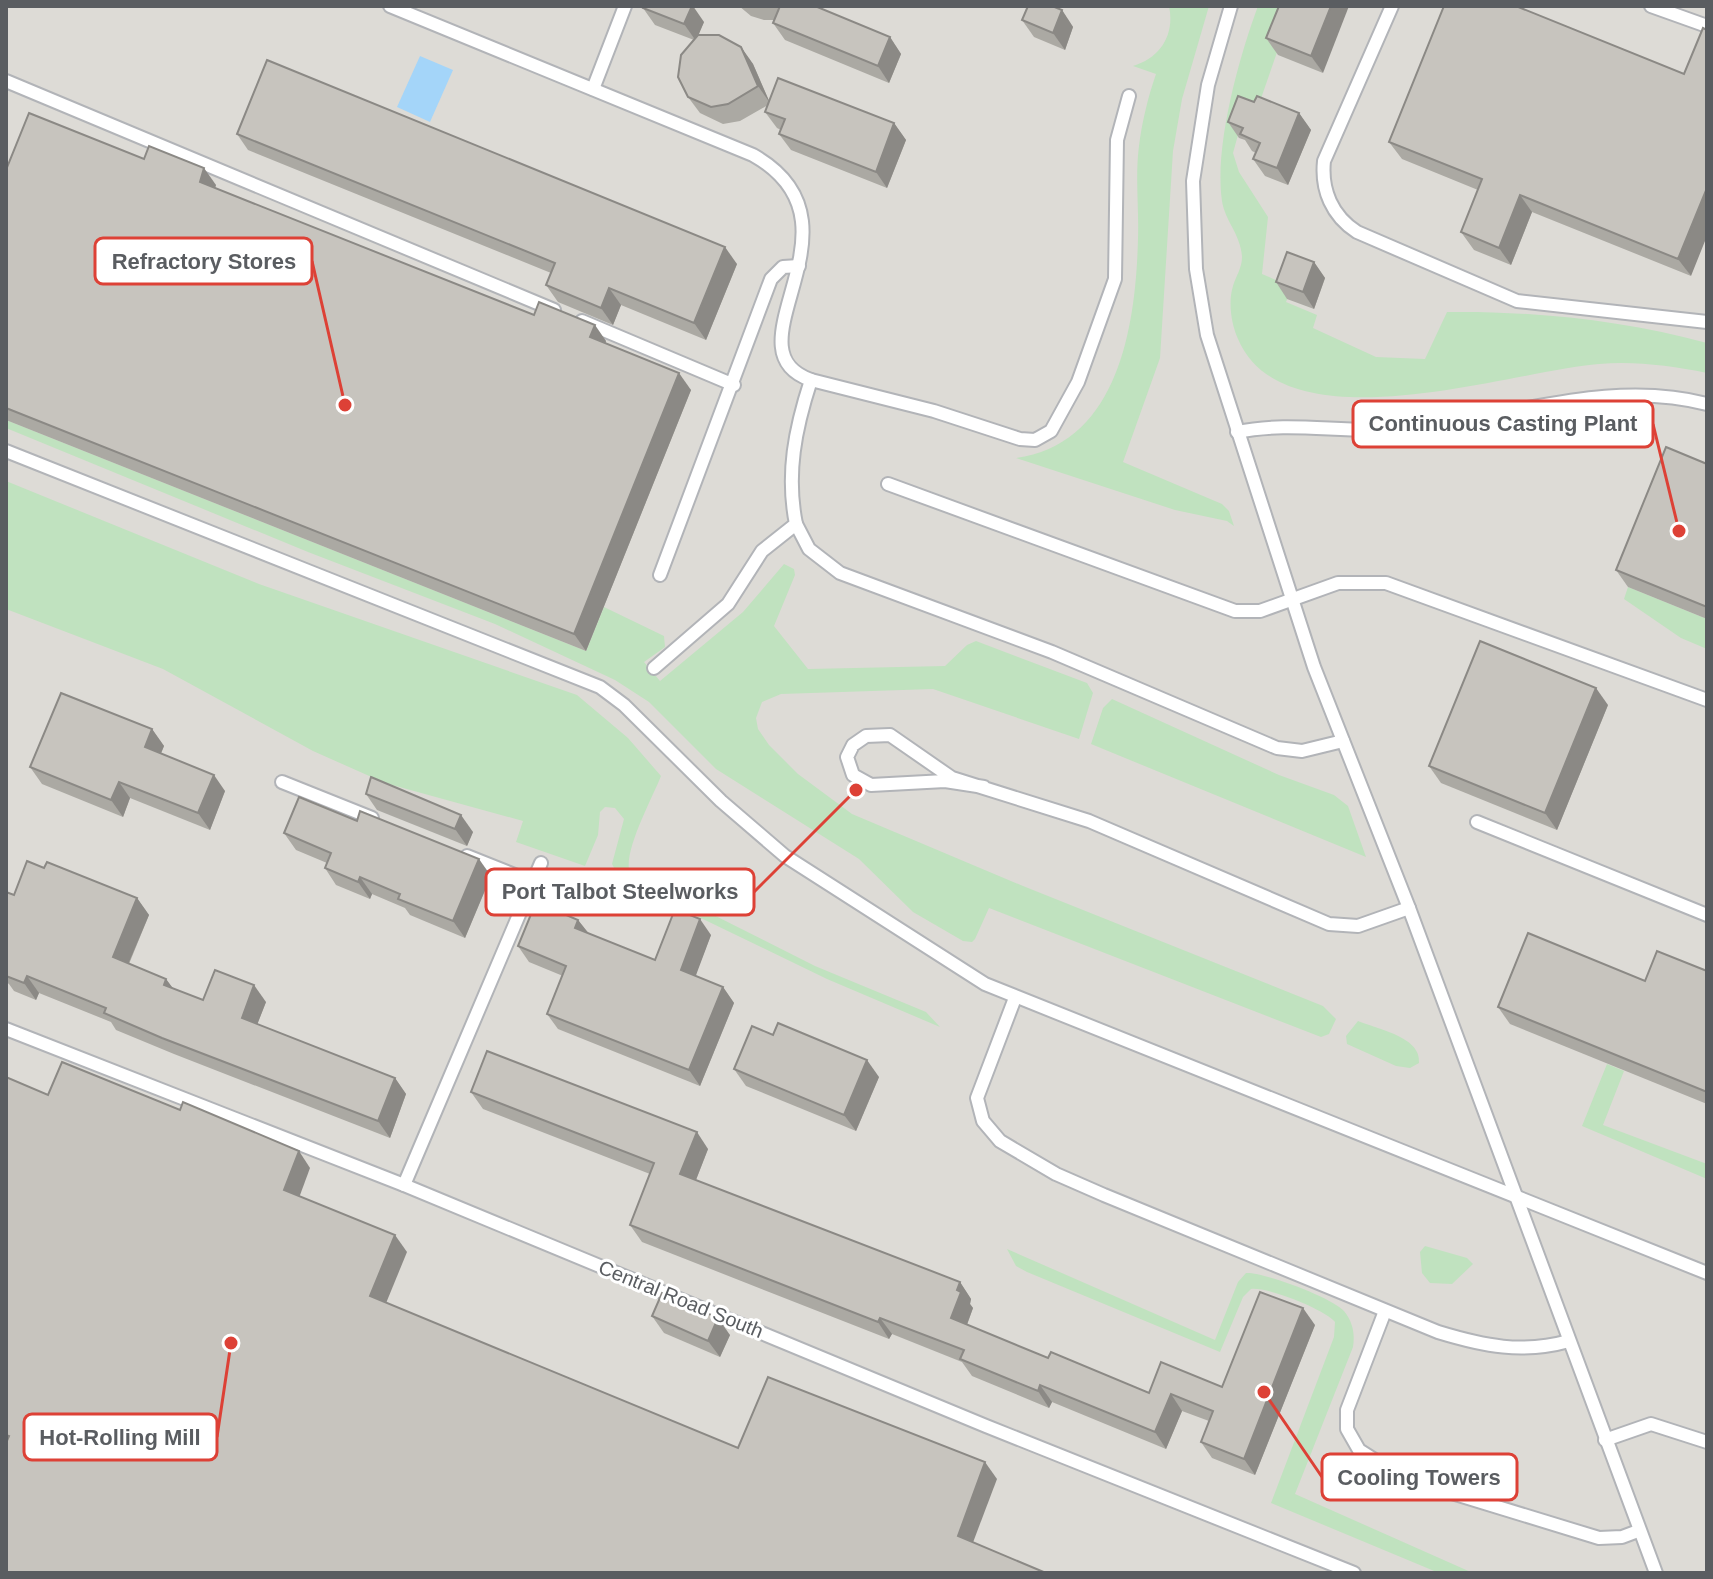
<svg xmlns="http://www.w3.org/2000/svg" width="1713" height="1579" font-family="Arial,sans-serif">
  <rect width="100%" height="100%" fill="#ece9e1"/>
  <!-- industrial -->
  <rect fill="#dddbd6" x="6" y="6" width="1701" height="1567"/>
  <!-- green -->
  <g fill="#c0e2bf">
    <path d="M1169,6h40l-27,93 -9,52 -13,207 -37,104 99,42 7,7 5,15 -7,-5 -52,-11 -159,-52c103,-14 120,-133 122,-220 1,-31 -3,-62 1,-92 3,-24 9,-49 17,-72l-23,-8c28,-8 42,-32 36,-60z"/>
    <path d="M1258,6h35l-36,104 -11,-4 -13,47 6,19 29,45 -6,57 30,13 -6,15 31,13 -4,13 63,29 49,2 22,-47c87,-1 175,8 260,31v30c-36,-7 -71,-12 -108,-9 -89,7 -314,85 -361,-25 -7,-16 -10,-37 -5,-53 3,-10 9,-18 9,-29 -1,-22 -17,-36 -20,-56 -8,-54 17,-144 36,-195z"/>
    <polygon points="6,420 586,651 604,607 664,636 665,647 644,662 660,681 743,612 784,564 794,569 795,575 774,626 808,669 945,666 967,645 976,641 1087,683 1093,693 1079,739 933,689 781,694 762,702 756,718 758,729 769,745 798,774 852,814 1023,886 1323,1006 1336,1019 1329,1034 1321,1037 989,908 975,939 972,942 963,941 913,912 859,859 716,769 649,702 615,680 495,624 308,552 6,428"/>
    <path d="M6,481l253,103 318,111 51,43 33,38c-8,21 -39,77 -31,97l185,93 111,46 14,15 -113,-48 -207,-100 -8,-15 12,-45 -9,-11 -10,-1 -5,5 -2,23 -13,31 -69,-24 7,-21 -138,-38 -72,-32 -150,-82 -157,-60z"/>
    <polygon points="1628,587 1707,619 1707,649 1681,638 1624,599"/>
    <polygon points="1112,699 1279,775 1334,795 1348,806 1366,857 1091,744 1103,708"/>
    <path d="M1358,1021c19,8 64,16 61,42l-9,5 -14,-2 -49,-22 -1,-8z"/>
    <polygon points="1607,1064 1624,1071 1603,1125 1707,1164 1707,1179 1582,1126"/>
    <polygon points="1425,1246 1467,1258 1473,1264 1452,1284 1430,1283 1422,1273 1420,1252"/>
    <path d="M1007,1249l208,91 23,-58 8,-9c18,-1 87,25 98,38 9,11 11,23 9,36l-58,147 178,79h-34l-168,-70 63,-166 1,-15c-11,-13 -67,-35 -84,-33l-8,8 -23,55 -193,-80 -11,-6z"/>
  </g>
  <!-- water -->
  <polygon fill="#a4d5f9" points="420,56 453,70 430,122 397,107"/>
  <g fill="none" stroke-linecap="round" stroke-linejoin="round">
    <defs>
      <g id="service">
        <path d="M390,6l363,149c122,69 -31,194 58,225 -16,49 -25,94 -15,144l-34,27 -34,53 -74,64"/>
        <polyline points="1231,6 1208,85 1193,181 1196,269 1207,335 1314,667 1409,908 1656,1573"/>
        <path d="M1392,6l-68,155c-3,29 8,55 33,71l160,69 190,21"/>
        <polyline points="1651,6 1707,26"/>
        <polyline points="6,81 554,310"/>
        <polyline points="593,89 625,6"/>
        <polyline points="582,321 734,385"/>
        <polyline points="811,380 934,411 1020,439 1035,440 1051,431 1078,382 1115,279 1117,140 1129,96"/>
        <path d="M1237,432c52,-11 104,1 157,-3 105,-7 209,-52 313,-25"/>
        <polyline points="6,451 600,687 624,705 721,801 785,856 985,984 1707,1273"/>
        <polyline points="888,484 1235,611 1260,611 1338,583 1386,583 1707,700"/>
        <polyline points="796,524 809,549 840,573 1052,652 1277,748 1302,751 1343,741"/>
        <polyline points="660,575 771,279 783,267 799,266"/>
        <polyline points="282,782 372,818"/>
        <polyline points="984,787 945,781 871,785 853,775 847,757 853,745 866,736 890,735 952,778 1089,821 1329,924 1358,926 1409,908"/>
        <polyline points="1477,822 1707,915"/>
        <polyline points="467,856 532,882"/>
        <path d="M1015,998l-38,100 6,23 17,20 56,33 48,21 334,137c46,14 84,22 131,9"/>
        <polyline points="6,1029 404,1185 986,1426 1354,1573"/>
        <polyline points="404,1185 541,863"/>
        <polyline points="1385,1311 1347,1410 1347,1429 1359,1450 1403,1478 1599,1538 1622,1537 1638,1531"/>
        <polyline points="1605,1440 1651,1424 1707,1442"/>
      </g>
    </defs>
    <!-- service casing -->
    <use href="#service" stroke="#b2b4b8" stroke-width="16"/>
    <!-- service -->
    <use href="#service" stroke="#fff" stroke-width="12"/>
  </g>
  <!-- wall -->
  <g fill="#aba9a3">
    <polygon points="739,6 815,6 890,37 901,54 889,83 785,40 773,23 775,20 764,20 751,16"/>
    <polygon points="1279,6 1323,73 1278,55 1266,38"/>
    <polygon points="1516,6 1691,276 1532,212 1511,265 1474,250 1461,232 1478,190 1402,159 1389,142"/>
    <polygon points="643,8 704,22 698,35 741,47 753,64 769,101 894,123 906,140 887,188 791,150 779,134 781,130 777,128 765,112 768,105 740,121 723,124 700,113 688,97 694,40 655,25"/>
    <polygon points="1062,10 1073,27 1065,50 1034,37 1022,20"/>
    <polygon points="1254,102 1299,113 1311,130 1288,185 1265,176 1253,159 1256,153 1252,151 1245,140 1239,138 1228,122"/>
    <polygon points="237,134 737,264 706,340 621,305 613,325 558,302 546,285 551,273 248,150"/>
    <polygon points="144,159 216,185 215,188 534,315 606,341 605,344 691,390 586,651 6,420 6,170"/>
    <polygon points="1314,262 1325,278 1314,309 1287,299 1276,282"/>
    <polygon points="1707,464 1707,619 1628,587 1616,570"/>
    <polygon points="1608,705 1557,830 1441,783 1429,766"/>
    <polygon points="152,729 164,746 161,753 225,791 210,830 130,798 123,817 42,784 30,767"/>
    <polygon points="366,794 473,832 467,846 377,810"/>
    <polygon points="284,833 491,876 465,938 410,915 405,908 372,894 370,899 336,885 325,868 327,863 296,850"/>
    <polygon points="44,868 137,898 149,915 129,964 166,979 173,989 203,1000 266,1002 257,1025 395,1078 406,1094 390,1138 174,1054 116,1030 111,1022 39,993 36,1000 14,991 9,984 6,982 6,892 14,895"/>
    <polygon points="578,920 588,933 655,960 711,935 695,976 723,987 734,1003 700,1086 558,1029 547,1014 563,976 529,962 518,946"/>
    <polygon points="1707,971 1707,1104 1510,1024 1498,1007 1645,981"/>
    <polygon points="734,1069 879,1077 856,1131 746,1086"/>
    <polygon points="471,1092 708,1149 696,1180 960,1282 971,1299 970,1304 973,1308 967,1325 1048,1358 1149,1393 1222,1387 1315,1325 1255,1475 1212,1458 1201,1442 1209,1421 1182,1411 1166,1449 1052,1402 1049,1408 972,1376 962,1362 892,1334 889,1339 642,1242 630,1225 650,1174 483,1109"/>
    <polygon points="652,1316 730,1335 720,1357 664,1333"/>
  </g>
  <!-- shaded-wall -->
  <g fill="#8b8985">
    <polygon points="692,6 693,6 704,22 696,41 684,24"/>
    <polygon points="1331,6 1349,6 1323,73 1311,56"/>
    <polygon points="1062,10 1073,27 1065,50 1053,33"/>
    <polygon points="890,37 901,54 889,83 878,66"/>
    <polygon points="741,47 753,64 770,103 758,86"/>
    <polygon points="1299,113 1311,130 1288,185 1277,168"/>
    <polygon points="894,123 906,140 887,188 876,172"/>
    <polygon points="204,168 216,185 211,199 200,182"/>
    <polygon points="1707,188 1707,236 1691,276 1678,259"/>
    <polygon points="1520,195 1532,212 1511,265 1499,248"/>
    <polygon points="725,247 737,264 706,340 694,323"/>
    <polygon points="1314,262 1325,278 1314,309 1303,292"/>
    <polygon points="609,288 621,305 613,325 601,308"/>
    <polygon points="595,325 606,341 601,354 590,337"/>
    <polygon points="679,373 691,390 586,651 574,634"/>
    <polygon points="1596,688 1608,705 1557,830 1545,813"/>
    <polygon points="152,729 164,746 157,763 145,747"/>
    <polygon points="214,775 225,791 210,830 198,813"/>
    <polygon points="119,782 130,798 123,817 111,800"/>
    <polygon points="461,815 473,832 467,846 455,829"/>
    <polygon points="479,859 491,876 465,938 453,921"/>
    <polygon points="360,877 372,894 370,899 358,882"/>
    <polygon points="137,898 149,915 124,974 113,957"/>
    <polygon points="700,919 711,935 692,986 681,970"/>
    <polygon points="578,920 590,935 575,928"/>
    <polygon points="27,976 39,993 36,1000 24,983"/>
    <polygon points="166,979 178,995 164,985"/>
    <polygon points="254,985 266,1002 253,1035 242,1018"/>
    <polygon points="723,987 734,1003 700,1086 689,1070"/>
    <polygon points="867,1060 879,1077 856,1131 844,1115"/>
    <polygon points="395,1078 406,1094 390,1138 378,1121"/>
    <polygon points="697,1132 708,1149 692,1190 680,1174"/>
    <polygon points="299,1151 310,1168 296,1206 284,1190"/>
    <polygon points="395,1235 407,1252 382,1313 370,1296"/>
    <polygon points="960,1282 971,1299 970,1304 973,1308 963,1335 951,1318 957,1290"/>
    <polygon points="1303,1308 1315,1325 1255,1475 1244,1459"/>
    <polygon points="718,1318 730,1335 720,1357 708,1341"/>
    <polygon points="880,1318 892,1334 889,1339 878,1322"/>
    <polygon points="1040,1385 1052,1402 1049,1408 1038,1391"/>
    <polygon points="1171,1394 1182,1411 1166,1449 1155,1432"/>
    <polygon points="985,1462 997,1479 969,1553 958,1536"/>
  </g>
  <!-- building -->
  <g fill="#c7c4be" stroke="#8b8985" stroke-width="2">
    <polygon points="644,6 692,6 684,24 643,8"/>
    <polygon points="780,6 815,6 890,37 878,66 773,23"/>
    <polygon points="1028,6 1052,6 1062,10 1053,33 1022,20"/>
    <polygon points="1279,6 1331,6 1311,56 1266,38"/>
    <polygon points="1444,6 1516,6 1684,74 1703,28 1707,30 1707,188 1678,259 1520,195 1499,248 1461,232 1482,179 1389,142"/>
    <polygon points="698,35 719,35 741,47 758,86 728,104 711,107 688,97 678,77 681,55"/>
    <polygon points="267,60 725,247 694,323 609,288 601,308 546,285 555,263 237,134"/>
    <polygon points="778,78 894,123 876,172 779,134 785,119 765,112"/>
    <polygon points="1238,96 1254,102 1257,96 1299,113 1277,168 1253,159 1260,143 1240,134 1243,128 1228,122"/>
    <polygon points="29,113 144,159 149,146 204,168 200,182 534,315 539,302 595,325 590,337 679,373 574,634 6,408 6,170"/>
    <polygon points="1287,252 1314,262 1303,292 1276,282"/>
    <polygon points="1666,447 1707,464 1707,607 1616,570"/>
    <polygon points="1480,641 1596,688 1545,813 1429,766"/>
    <polygon points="61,693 152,729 145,747 214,775 198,813 119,782 111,800 30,767"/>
    <polygon points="371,777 461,815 455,829 366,794"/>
    <polygon points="299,797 357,821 360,811 479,859 453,921 398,899 400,894 360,877 358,882 325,868 331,853 284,833"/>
    <polygon points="27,861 44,868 47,862 137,898 113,957 166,979 164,985 203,1000 215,970 254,985 242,1018 395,1078 378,1121 162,1038 104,1013 106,1008 27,976 24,983 6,976 6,892 14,895"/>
    <polygon points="536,902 578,920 575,928 655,960 675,909 700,919 681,970 723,987 689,1070 547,1014 566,966 518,946"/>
    <polygon points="1528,933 1645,981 1657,951 1707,971 1707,1092 1498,1007"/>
    <polygon points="778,1023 867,1060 844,1115 734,1069 752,1026 773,1035"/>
    <polygon points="487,1051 697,1132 680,1174 960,1282 957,1290 961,1292 951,1318 1048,1358 1051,1352 1149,1393 1161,1362 1222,1387 1260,1292 1303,1308 1244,1459 1201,1442 1213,1411 1171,1394 1155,1432 1040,1385 1038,1391 960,1359 964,1350 880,1318 878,1322 630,1225 654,1163 471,1092"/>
    <polygon points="62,1062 180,1110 183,1102 299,1151 284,1190 395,1235 370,1296 738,1448 768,1377 985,1462 958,1536 1046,1573 6,1573 6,1443 9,1436 6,1435 6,1077 48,1095"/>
    <polygon points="662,1293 718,1318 708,1341 652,1316"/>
  </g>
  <g text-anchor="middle" stroke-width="6" stroke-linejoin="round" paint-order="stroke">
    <!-- street labels -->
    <g font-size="20" fill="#5a5d61" stroke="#fff">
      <text transform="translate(681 1299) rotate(22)" y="7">Central Road South</text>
    </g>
  </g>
  <!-- callouts -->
  <path fill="none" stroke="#dd4136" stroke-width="3" d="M345 405L312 261M1679 531L1653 424M856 790L754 892M231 1343L217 1437M1264 1392L1322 1477"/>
  <g fill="#dd4136" stroke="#fff" stroke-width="3">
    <circle cx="345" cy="405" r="8"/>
    <circle cx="1679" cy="531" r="8"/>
    <circle cx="856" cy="790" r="8"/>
    <circle cx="231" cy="1343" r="8"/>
    <circle cx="1264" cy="1392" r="8"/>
  </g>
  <g fill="#fff" stroke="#dd4136" stroke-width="3">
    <rect x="95" y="238" width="217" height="46" rx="8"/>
    <rect x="1353" y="401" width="300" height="46" rx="8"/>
    <rect x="486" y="869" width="268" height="46" rx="8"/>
    <rect x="24" y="1414" width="193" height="46" rx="8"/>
    <rect x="1322" y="1454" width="195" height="46" rx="8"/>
  </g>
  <g font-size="22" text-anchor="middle" font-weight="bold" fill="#5a5d61">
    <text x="204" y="269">Refractory Stores</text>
    <text x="1503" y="431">Continuous Casting Plant</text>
    <text x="620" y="899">Port Talbot Steelworks</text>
    <text x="120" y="1445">Hot-Rolling Mill</text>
    <text x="1419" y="1485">Cooling Towers</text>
  </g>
  <!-- border -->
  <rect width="1713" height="1579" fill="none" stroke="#5a5d61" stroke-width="16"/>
</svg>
